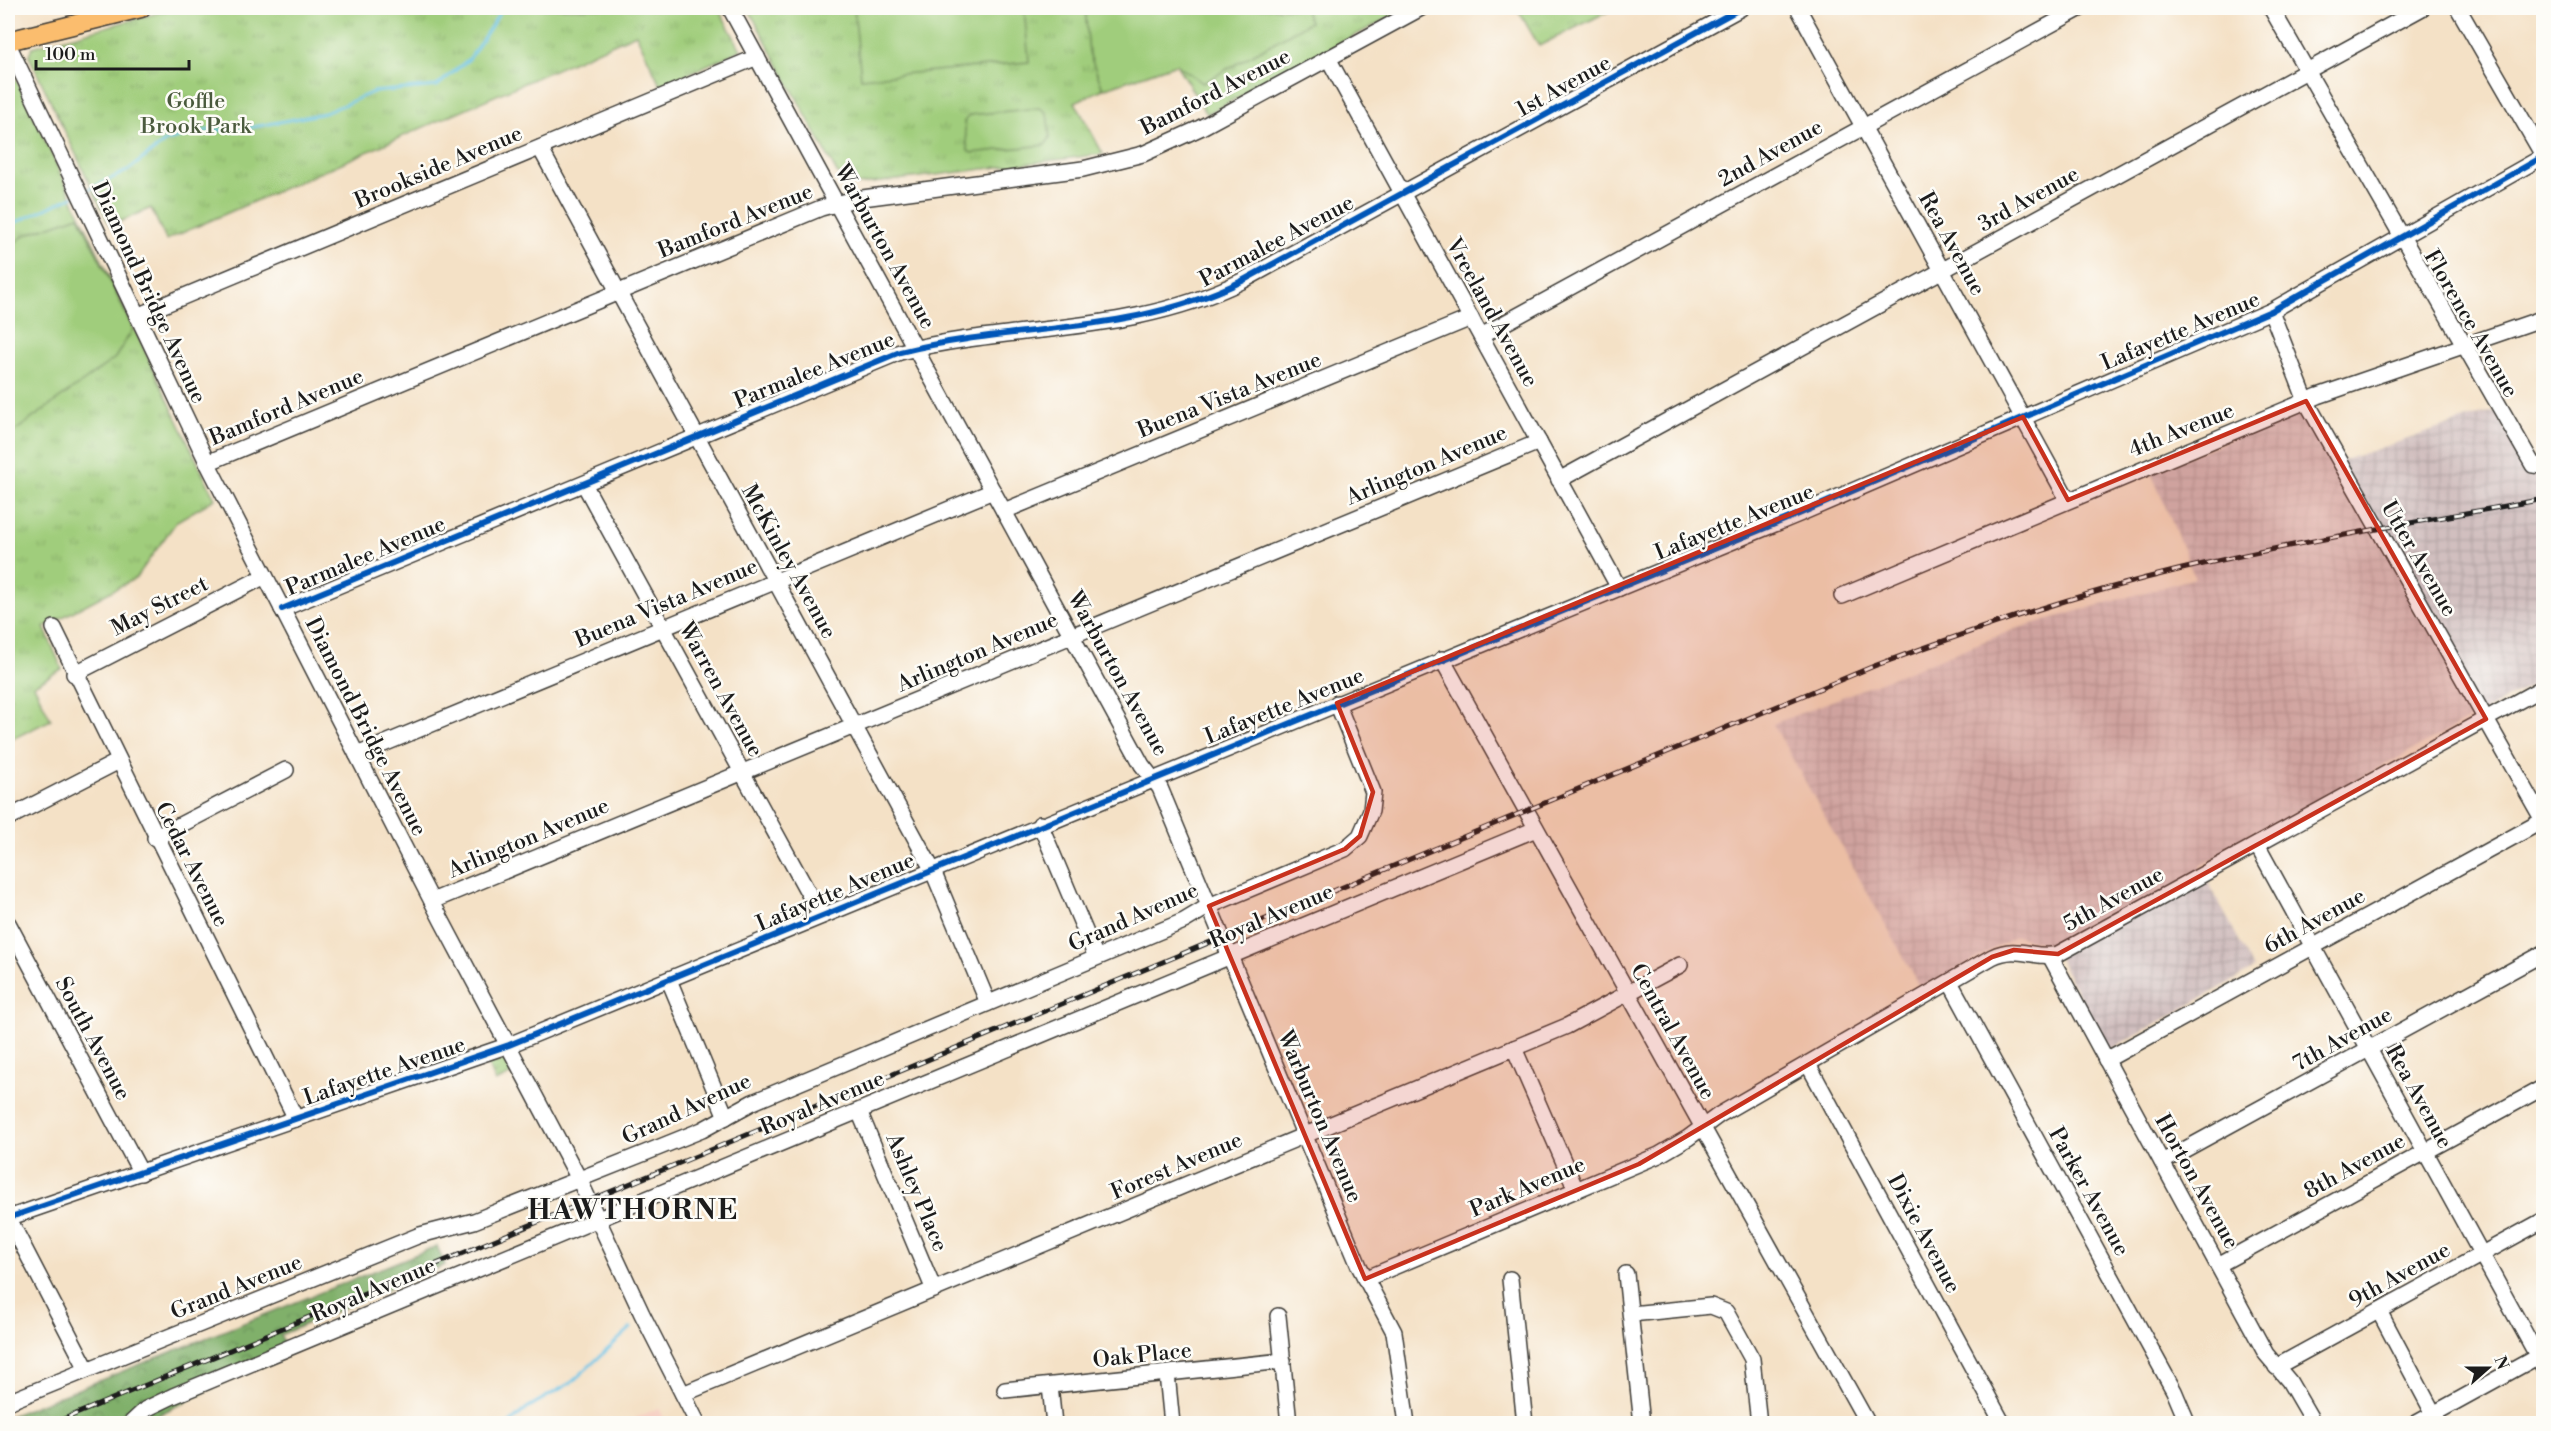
<svg xmlns="http://www.w3.org/2000/svg" width="2551" height="1431" font-family="'Libre Bodoni',serif">
  <defs>
    <pattern id="industrial-grid" width="8" height="8" patternUnits="userSpaceOnUse" patternTransform="scale(1.5)"><rect width="8" height="8" fill="#d1bfbf"/><path d="M0 4h8M4 0v8" fill="none" stroke="#b3a4a4"/></pattern>
    <pattern id="forest-crowns" width="20" height="18" patternUnits="userSpaceOnUse" patternTransform="scale(1.5)"><rect width="20" height="18" fill="#80b06b"/><path d="M2 6a3 3 0 1 1 6 0M12 15a3 3 0 1 1 6 0" fill="none" stroke="#688e57"/></pattern>
    <pattern id="park-tufts" width="24" height="20" patternUnits="userSpaceOnUse" patternTransform="scale(1.5)"><rect width="24" height="20" fill="#a0cd7b"/><path d="M3 7l-1-3M5 7V3M7 7l1-3M15 17l-1-3M17 17v-4M19 17l1-3" fill="none" stroke="#89af6a"/></pattern>
  </defs>
  <rect width="100%" height="100%" fill="#fdfcf7"/>
  <filter id="ink" filterUnits="userSpaceOnUse"><feTurbulence type="fractalNoise" baseFrequency=".0167" numOctaves="2"/><feDisplacementMap in="SourceGraphic" scale="12" xChannelSelector="R" yChannelSelector="G"/><feConvolveMatrix kernelMatrix="1 2 1 2 8 2 1 2 1" color-interpolation-filters="sRGB"/></filter>
  <filter id="wash" filterUnits="userSpaceOnUse"><feTurbulence type="fractalNoise" baseFrequency=".008" numOctaves="4" result="noise"/><feDisplacementMap in="SourceGraphic" scale="24" xChannelSelector="R" yChannelSelector="G"/><feGaussianBlur stdDeviation="1.35" result="paint"/><feColorMatrix in="noise" values="0 0 0 0 0 0 0 0 0 0 0 0 0 0 0 0 0 1.4 0 .05"/><feComposite in="paint" operator="in"/></filter>
  <g filter="url(#wash)">
    <rect width="100%" height="100%" fill="#f4e1c6"/>
    <!-- built -->
    <polygon fill="#f6d1c5" points="659,1408 667,1423 638,1423 635,1418"/>
    <!-- industrial -->
    <polygon fill="url(#industrial-grid)" points="2304,409 2335,463 2495,410 2532,475 2543,472 2543,679 2200,866 2254,969 2109,1050 2052,946 2016,936 1922,990 1773,724 2018,628 2195,578 2151,472"/>
    <!-- forest -->
    <polygon fill="url(#forest-crowns)" stroke="#4e6644" stroke-width="1.5" points="437,1246 445,1265 280,1335 288,1351 142,1423 8,1424 8,1417"/>
    <!-- park -->
    <g fill="url(#park-tufts)" stroke="#5e744c" stroke-width="1.5">
      <polygon points="176,8 718,8 741,50 661,86 636,34 166,240 151,208 110,226 29,56 32,47"/>
      <polygon points="748,8 1407,8 1207,114 1176,64 1103,89 1075,102 1103,154 857,185 837,173"/>
      <polygon points="1517,8 1615,8 1539,46"/>
      <polygon points="8,68 11,69 215,499 177,521 136,578 44,627 62,669 34,685 51,720 8,741"/>
      <polygon points="504,1060 512,1074 496,1082 488,1065"/>
    </g>
    <!-- garden -->
    <g fill="#a0cd7b" stroke="#5e744c" stroke-width="1.5">
      <polygon points="854,8 1024,8 1029,62 861,78"/>
      <polygon points="1085,8 1304,8 1310,22 1203,83 1176,64 1103,89 1089,53"/>
      <polygon points="1040,108 1047,113 1050,138 1045,145 972,153 968,151 964,122 969,115"/>
      <polygon points="79,216 133,329 115,358 8,436 8,248 25,235"/>
    </g>
    <g fill="none" stroke-linecap="round" stroke-linejoin="round">
      <!-- stream -->
      <g stroke="#68c2e6" stroke-width="3">
        <polyline points="83,192 127,171 166,141 209,130 238,130 325,113 373,92 437,86 470,58 503,8"/>
        <polyline points="8,226 74,196"/>
        <polyline points="509,1424 527,1408 572,1382 631,1328"/>
      </g>
    </g>
  </g>
  <g filter="url(#ink)">
    <g fill="none" stroke-linecap="round" stroke-linejoin="round">
      <defs>
        <g id="minor">
          <polyline points="730,8 1142,765 1160,788 1359,1266 1394,1332 1407,1424"/>
          <polyline points="1798,8 2068,500"/>
          <polyline points="2271,8 2533,465 2544,466"/>
          <polyline points="2458,8 2544,157"/>
          <polyline points="8,44 209,466 442,921 579,1179 642,1314 698,1424"/>
          <polyline points="1328,58 1619,588"/>
          <polyline points="540,148 932,869 988,1003"/>
          <polyline points="2271,311 2306,401 2544,822"/>
          <polyline points="137,316 757,57"/>
          <polyline points="1481,336 2081,8"/>
          <polyline points="207,463 821,208 855,199 1083,169 1143,154 1200,128 1421,8"/>
          <polyline points="1559,480 2422,8"/>
          <polyline points="584,484 821,916"/>
          <polyline points="1004,511 1471,318"/>
          <polyline points="1842,596 2318,396 2544,318"/>
          <path d="M282,609l618,-257c116,-29 231,-16 342,-71l499,-273"/>
          <polyline points="54,628 296,1119"/>
          <polyline points="1442,659 1868,1424"/>
          <polyline points="74,674 265,576"/>
          <polyline points="357,755 993,491"/>
          <polyline points="8,818 117,762"/>
          <polyline points="1040,824 1096,957"/>
          <polyline points="155,838 286,770"/>
          <polyline points="2257,845 2544,1368"/>
          <polyline points="432,901 1539,442"/>
          <polyline points="8,923 141,1173"/>
          <polyline points="2050,956 2266,1354 2289,1381 2314,1424"/>
          <polyline points="669,980 726,1117"/>
          <polyline points="1950,982 2174,1391 2188,1424"/>
          <polyline points="1514,1048 1576,1190"/>
          <polyline points="2106,1060 2544,820"/>
          <polyline points="1808,1064 2003,1424"/>
          <polyline points="859,1111 934,1290"/>
          <polyline points="2162,1162 2544,953"/>
          <polyline points="8,1217 87,1369"/>
          <polyline points="8,1218 509,1045 1799,514 2271,311 2544,156"/>
          <polyline points="2218,1265 2544,1087"/>
          <polyline points="1626,1274 1642,1424"/>
          <path d="M1365,1279l294,-124 29,-17 31,-23 273,-158c27,-13 41,3 66,-3l486,-267"/>
          <polyline points="1510,1279 1525,1424"/>
          <polyline points="2379,1311 2439,1424"/>
          <polyline points="1631,1314 1711,1306 1726,1312 1752,1359 1759,1424"/>
          <polyline points="1278,1316 1289,1424"/>
          <polyline points="2276,1367 2544,1220"/>
          <polyline points="1167,1374 1172,1424"/>
          <polyline points="1050,1386 1054,1424"/>
          <polyline points="1005,1390 1283,1361"/>
          <polyline points="683,1394 1567,1026 1680,965"/>
          <polyline points="8,1402 420,1235 474,1221 645,1153 702,1130 753,1102 1184,921 1209,906 1345,849 1360,836 1371,811 1373,792 1337,703"/>
          <polyline points="130,1424 146,1409 173,1396 1536,829"/>
          <polyline points="2415,1424 2544,1353"/>
        </g>
        <polyline id="major" points="8,41 141,8"/>
      </defs>
      <!-- minor casing -->
      <use href="#minor" stroke="#3c3a36" stroke-width="18"/>
      <!-- major casing -->
      <use href="#major" stroke="#3c3a36" stroke-width="21"/>
      <!-- minor -->
      <use href="#minor" stroke="#fff" stroke-width="15"/>
      <!-- major -->
      <use href="#major" stroke="#fbbd6e" stroke-width="18"/>
      <defs>
        <path id="rail" d="M52,1424l1822,-758c101,-37 203,-72 308,-97 119,-28 241,-48 362,-70"/>
      </defs>
      <!-- rail casing -->
      <use href="#rail" stroke="#1c1c1c" stroke-width="5"/>
      <!-- rail -->
      <use href="#rail" stroke="#fdfcf7" stroke-width="3" stroke-dasharray="9" stroke-linecap="butt"/>
      <defs>
        <g id="cycleway">
          <path d="M282,609l618,-257c116,-29 231,-16 342,-71l499,-273"/>
          <polyline points="8,1218 509,1045 1799,514 2271,311 2544,156"/>
        </g>
      </defs>
      <!-- cycleway casing -->
      <use href="#cycleway" stroke="#fdfcf7" stroke-width="10"/>
      <!-- cycleway -->
      <use href="#cycleway" stroke="#0057b8" stroke-width="6"/>
    </g>
  </g>
  <!-- marked area -->
  <path fill="#c8321e" fill-opacity="0.2" stroke="#c8321e" stroke-width="4.5" stroke-linejoin="round" d="M2306,401l180,318 -428,235 -44,-4 -22,7 -353,207 -274,115 -156,-373 136,-57 15,-13 13,-44 -36,-89 686,-286 45,83z"/>
  <g text-anchor="middle" stroke-width="5" stroke-linejoin="round" paint-order="stroke">
    <!-- street labels -->
    <g font-size="22" fill="#1c1c1c" stroke="#fdfcf7">
      <text transform="translate(1563 85) rotate(-29)" y="8">1st Avenue</text>
      <text transform="translate(1215 91) rotate(-27)" y="8">Bamford Avenue</text>
      <text transform="translate(1770 152) rotate(-29)" y="8">2nd Avenue</text>
      <text transform="translate(438 166) rotate(-23)" y="8">Brookside Avenue</text>
      <text transform="translate(2028 198) rotate(-29)" y="8">3rd Avenue</text>
      <text transform="translate(735 220) rotate(-22)" y="8">Bamford Avenue</text>
      <text transform="translate(1276 240) rotate(-28)" y="8">Parmalee Avenue</text>
      <text transform="translate(1953 243) rotate(61)" y="8">Rea Avenue</text>
      <text transform="translate(886 246) rotate(61)" y="8">Warburton Avenue</text>
      <text transform="translate(150 292) rotate(65)" y="8">Diamond Bridge Avenue</text>
      <text transform="translate(1493 312) rotate(61)" y="8">Vreeland Avenue</text>
      <text transform="translate(2472 323) rotate(60)" y="8">Florence Avenue</text>
      <text transform="translate(2180 330) rotate(-23)" y="8">Lafayette Avenue</text>
      <text transform="translate(814 369) rotate(-22)" y="8">Parmalee Avenue</text>
      <text transform="translate(1229 394) rotate(-22)" y="8">Buena Vista Avenue</text>
      <text transform="translate(286 406) rotate(-23)" y="8">Bamford Avenue</text>
      <text transform="translate(2181 429) rotate(-22)" y="8">4th Avenue</text>
      <text transform="translate(1426 464) rotate(-23)" y="8">Arlington Avenue</text>
      <text transform="translate(1734 521) rotate(-22)" y="8">Lafayette Avenue</text>
      <text transform="translate(365 555) rotate(-23)" y="8">Parmalee Avenue</text>
      <text transform="translate(2420 558) rotate(60)" y="8">Utter Avenue</text>
      <text transform="translate(790 561) rotate(61)" y="8">McKinley Avenue</text>
      <text transform="translate(666 602) rotate(-23)" y="8">Buena Vista Avenue</text>
      <text transform="translate(159 605) rotate(-27)" y="8">May Street</text>
      <text transform="translate(977 651) rotate(-23)" y="8">Arlington Avenue</text>
      <text transform="translate(1119 673) rotate(61)" y="8">Warburton Avenue</text>
      <text transform="translate(722 689) rotate(61)" y="8">Warren Avenue</text>
      <text transform="translate(1284 705) rotate(-22)" y="8">Lafayette Avenue</text>
      <text transform="translate(367 726) rotate(63)" y="8">Diamond Bridge Avenue</text>
      <text transform="translate(528 837) rotate(-23)" y="8">Arlington Avenue</text>
      <text transform="translate(193 864) rotate(63)" y="8">Cedar Avenue</text>
      <text transform="translate(835 891) rotate(-23)" y="8">Lafayette Avenue</text>
      <text transform="translate(2113 898) rotate(-29)" y="8">5th Avenue</text>
      <text transform="translate(1271 915) rotate(-23)" y="8">Royal Avenue</text>
      <text transform="translate(1133 916) rotate(-24)" y="8">Grand Avenue</text>
      <text transform="translate(2314 920) rotate(-29)" y="8">6th Avenue</text>
      <text transform="translate(1674 1031) rotate(61)" y="8">Central Avenue</text>
      <text transform="translate(94 1038) rotate(62)" y="8">South Avenue</text>
      <text transform="translate(2342 1038) rotate(-29)" y="8">7th Avenue</text>
      <text transform="translate(384 1070) rotate(-19)" y="8">Lafayette Avenue</text>
      <text transform="translate(2420 1096) rotate(61)" y="8">Rea Avenue</text>
      <text transform="translate(822 1102) rotate(-23)" y="8">Royal Avenue</text>
      <text transform="translate(686 1108) rotate(-25)" y="8">Grand Avenue</text>
      <text transform="translate(1321 1116) rotate(67)" y="8">Warburton Avenue</text>
      <text transform="translate(1176 1165) rotate(-23)" y="8">Forest Avenue</text>
      <text transform="translate(2354 1165) rotate(-29)" y="8">8th Avenue</text>
      <text transform="translate(2198 1181) rotate(61)" y="8">Horton Avenue</text>
      <text transform="translate(1527 1186) rotate(-23)" y="8">Park Avenue</text>
      <text transform="translate(2090 1191) rotate(61)" y="8">Parker Avenue</text>
      <text transform="translate(918 1192) rotate(67)" y="8">Ashley Place</text>
      <text transform="translate(1925 1233) rotate(62)" y="8">Dixie Avenue</text>
      <text transform="translate(2399 1274) rotate(-29)" y="8">9th Avenue</text>
      <text transform="translate(236 1286) rotate(-22)" y="8">Grand Avenue</text>
      <text transform="translate(373 1289) rotate(-23)" y="8">Royal Avenue</text>
      <text transform="translate(1142 1354) rotate(-6)" y="8">Oak Place</text>
    </g>
    <!-- park labels -->
    <g font-size="22" fill="#4a5a3d" stroke="#fdfcf7">
      <text x="196" y="108">Goffle<tspan x="196" dy="25">Brook Park</tspan></text>
    </g>
    <!-- district labels -->
    <g font-size="28" font-weight="bold" letter-spacing="1.5" fill="#1c1c1c" stroke="#fdfcf7">
      <text x="633" y="1219">HAWTHORNE</text>
    </g>
  </g>
  <!-- margin -->
  <rect width="2551" height="1431" fill="none" stroke="#fdfcf7" stroke-width="30"/>
  <!-- north arrow -->
  <g transform="translate(2488 1368) rotate(69)" stroke="#fdfcf7" stroke-width="4.5" paint-order="stroke">
  <path d="M0-4.5L10 22L0 15L-10 22Z" fill="#1c1c1c"/>
  <text y="-9" font-size="16" font-weight="bold" text-anchor="middle" fill="#1c1c1c">N</text>
  </g>
  <!-- scale -->
  <path d="M36 60v9h153v-9" fill="none" stroke="#1c1c1c" stroke-width="3"/>
  <text x="45" y="60" font-size="18" fill="#1c1c1c" stroke="#fdfcf7" stroke-width="4.5" paint-order="stroke">100 m</text>
</svg>
